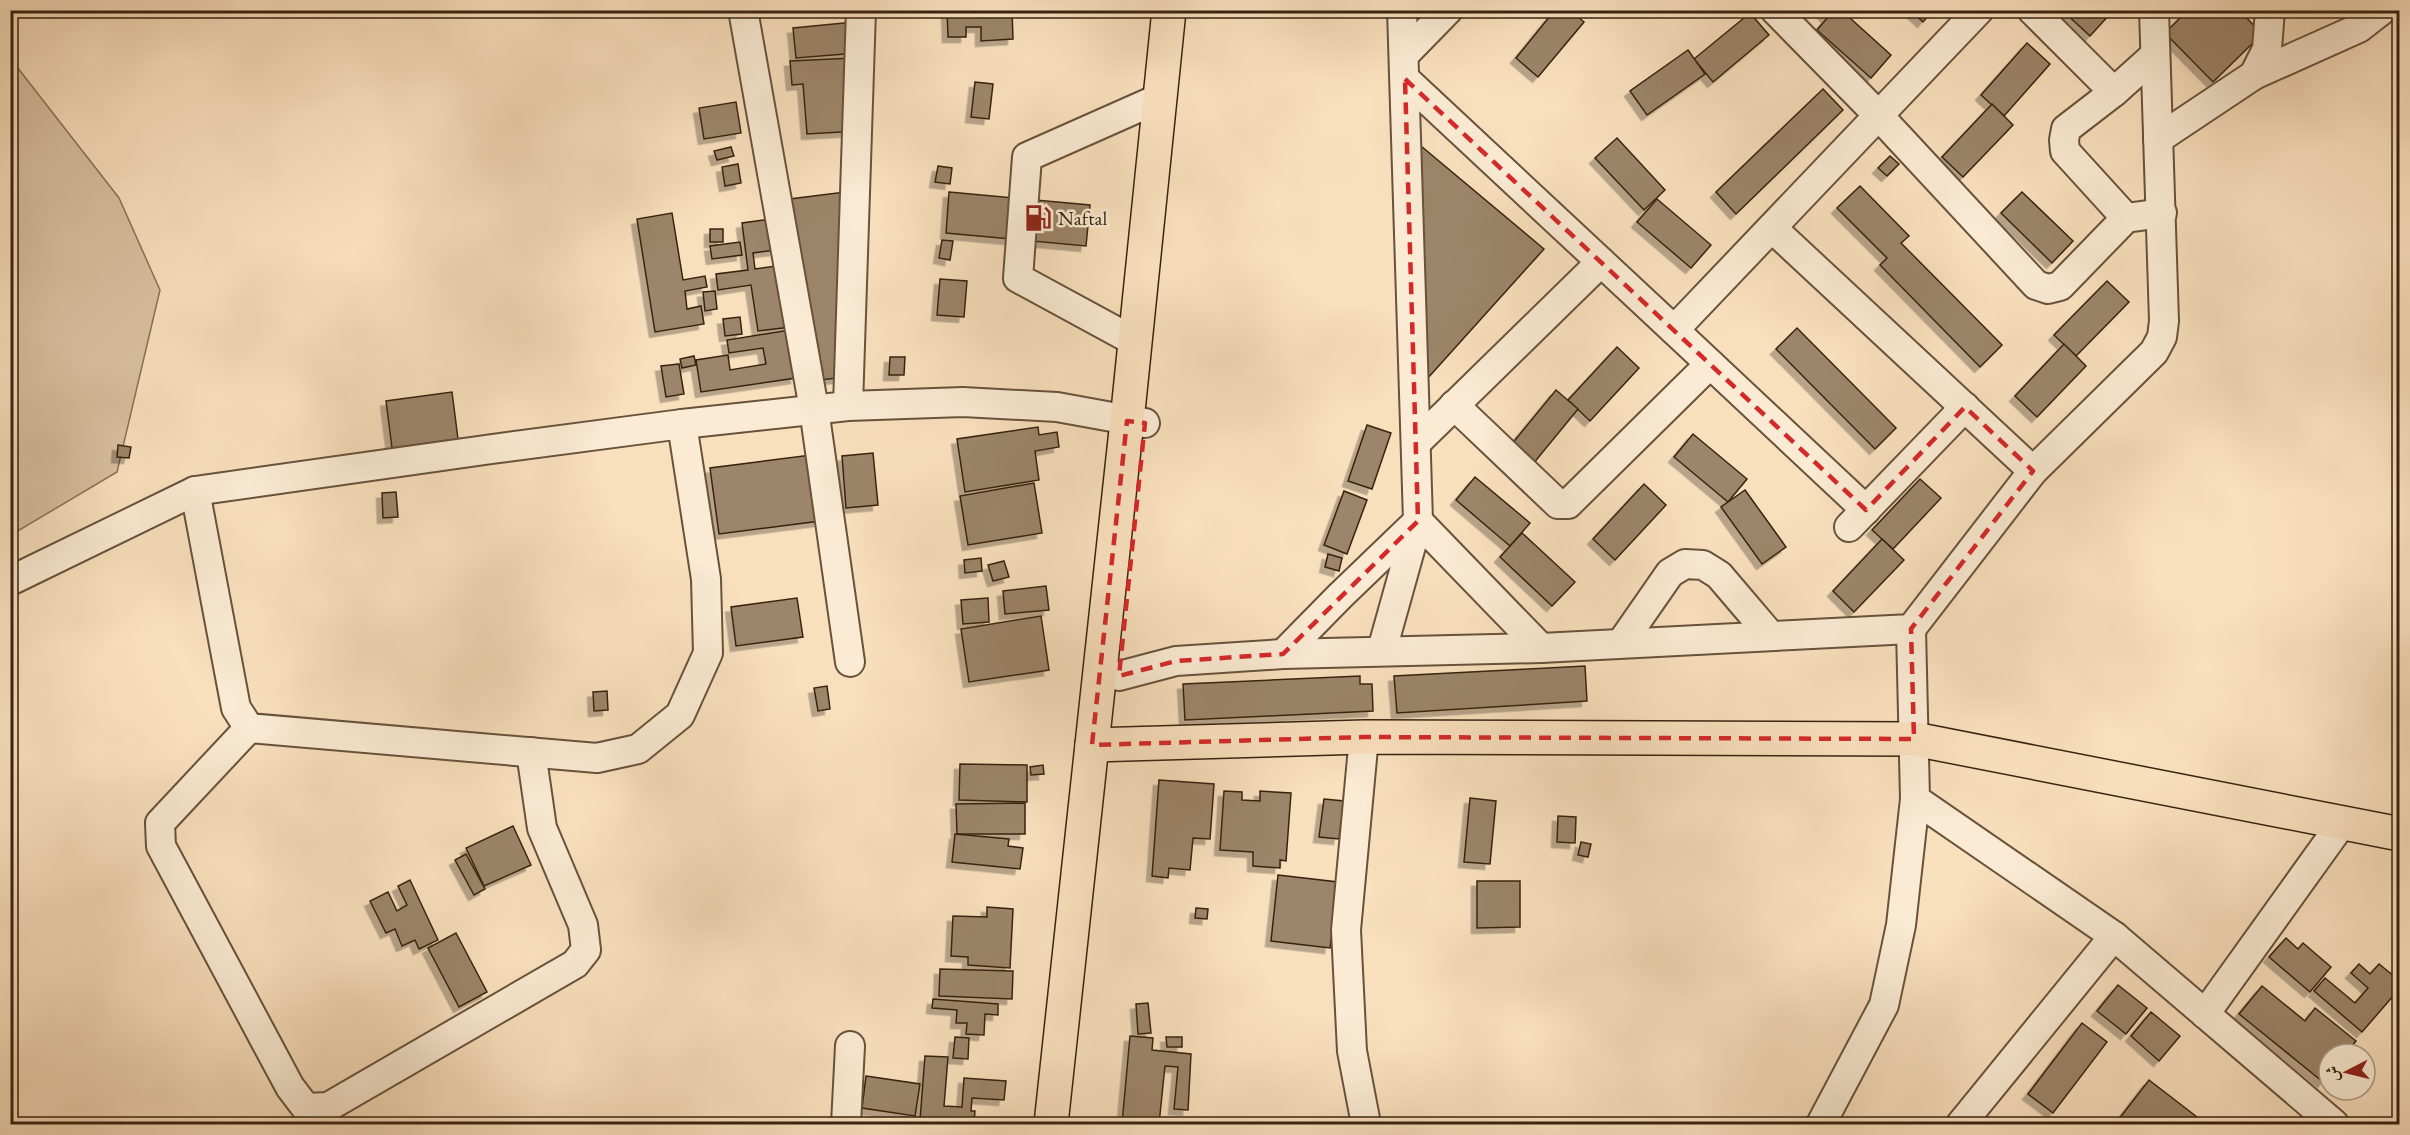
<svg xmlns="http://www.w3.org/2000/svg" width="2410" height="1135" font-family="'EB Garamond',Amiri,serif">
  <defs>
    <filter id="shadow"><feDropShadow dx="-5.5" dy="5.5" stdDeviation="0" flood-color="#0004"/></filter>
  </defs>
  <rect width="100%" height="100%" fill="#f9e0bd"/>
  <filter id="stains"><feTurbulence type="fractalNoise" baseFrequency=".00333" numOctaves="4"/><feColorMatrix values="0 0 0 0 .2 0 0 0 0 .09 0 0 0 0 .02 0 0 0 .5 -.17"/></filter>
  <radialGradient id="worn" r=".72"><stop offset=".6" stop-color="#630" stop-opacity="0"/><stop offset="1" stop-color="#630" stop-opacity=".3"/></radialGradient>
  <!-- green -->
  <polygon fill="#d8c0a0" stroke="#887258" stroke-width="1.5" points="10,58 119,198 160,290 117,472 11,535"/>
  <!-- building -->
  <g fill="#9c856a" stroke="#372311" stroke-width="1.5" filter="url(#shadow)">
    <polygon points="947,10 1012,10 1013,39 981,41 981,27 966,27 966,37 948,37"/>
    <polygon points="1555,10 1570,10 1584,22 1538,77 1516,58"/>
    <polygon points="1820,10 1834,10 1828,18"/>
    <polygon points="1834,10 1841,10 1891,55 1871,78 1817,30"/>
    <polygon points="1910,10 1933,10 1923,22"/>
    <polygon points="2062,10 2106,10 2110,14 2090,36"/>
    <polygon points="2188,10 2239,10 2262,34 2213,82 2165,33"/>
    <polygon points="1750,13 1769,35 1713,82 1694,59"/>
    <polygon points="854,22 857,53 796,58 793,28"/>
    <polygon points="2027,43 2050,64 2004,116 1981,95"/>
    <polygon points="1688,50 1705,74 1647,115 1630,91"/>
    <polygon points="853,58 858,131 807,134 803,84 792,85 790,61"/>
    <polygon points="975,82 993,84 989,119 971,117"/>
    <polygon points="1823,89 1843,110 1736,214 1716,192"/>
    <polygon points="736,102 741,133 704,139 699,108"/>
    <polygon points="1992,104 2013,125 1963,177 1942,157"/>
    <polygon points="1617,138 1665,190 1644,210 1595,158"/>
    <polygon points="1415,141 1544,249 1427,379"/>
    <polygon points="731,147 734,156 717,160 714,151"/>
    <polygon points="1890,156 1899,164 1887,176 1878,168"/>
    <polygon points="738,164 741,183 725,186 722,167"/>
    <polygon points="938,166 952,168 950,184 935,182"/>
    <polygon points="1860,186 1909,236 1901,243 2002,345 1980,367 1880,265 1887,258 1837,208"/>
    <polygon points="845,192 855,376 820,380 809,299 806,300 790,199"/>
    <polygon points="949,192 1090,205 1086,246 946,233"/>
    <polygon points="2022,192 2073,241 2052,263 2001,213"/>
    <polygon points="1657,199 1711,245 1691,268 1637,222"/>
    <polygon points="672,213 683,280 705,276 707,287 685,291 687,309 701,306 704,324 655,332 637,219"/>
    <polygon points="771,219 775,250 753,253 755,269 783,265 791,327 758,331 751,285 718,290 716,274 748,270 742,223"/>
    <rect x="710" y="229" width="13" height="13"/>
    <polygon points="942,240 953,241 950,260 939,258"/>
    <polygon points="740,242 742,255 712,259 710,246"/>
    <polygon points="940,279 967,281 964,317 937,315"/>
    <polygon points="2107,281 2129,302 2076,356 2054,335"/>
    <polygon points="715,291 717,309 705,311 703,292"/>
    <polygon points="740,317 742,334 725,336 723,319"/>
    <polygon points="1797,328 1896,428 1875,449 1776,349"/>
    <polygon points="790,330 796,378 701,392 696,360 728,355 730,370 766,364 763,348 729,353 727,340"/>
    <polygon points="2064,344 2086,366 2037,417 2015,396"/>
    <polygon points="1617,347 1639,368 1590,421 1568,400"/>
    <polygon points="694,356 696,365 682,368 680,359"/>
    <polygon points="890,357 905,357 904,375 889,375"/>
    <polygon points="679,364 684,394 666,397 661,366"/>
    <polygon points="1556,390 1578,409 1533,464 1511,445"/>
    <polygon points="452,392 458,439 392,448 386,401"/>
    <polygon points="1367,425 1391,433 1372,489 1348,481"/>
    <polygon points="1038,427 1039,435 1057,432 1059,447 1035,451 1039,480 965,492 957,439"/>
    <polygon points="1693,434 1747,479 1728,502 1674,457"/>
    <polygon points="118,445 131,447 129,458 117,457"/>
    <polygon points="873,453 878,505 846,508 842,456"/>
    <polygon points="811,455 820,521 719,534 710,468"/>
    <polygon points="1475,477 1530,523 1510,546 1456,500"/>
    <polygon points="1920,479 1941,498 1893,549 1872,530"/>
    <polygon points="1034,483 1042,533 968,545 960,496"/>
    <polygon points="1644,484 1666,505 1615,560 1593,539"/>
    <polygon points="1745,490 1786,547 1762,564 1721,507"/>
    <polygon points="1344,491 1367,500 1347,554 1324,545"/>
    <polygon points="396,492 398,517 383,518 382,493"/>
    <polygon points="1522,533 1575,582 1552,606 1500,557"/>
    <polygon points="1882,539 1904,560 1854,612 1833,591"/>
    <polygon points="1328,554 1342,558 1339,571 1325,567"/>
    <polygon points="981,558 982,571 965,573 964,560"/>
    <polygon points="1004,561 1009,577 993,581 988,565"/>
    <polygon points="1046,586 1049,610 1005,614 1003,591"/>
    <polygon points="797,598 803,637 736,646 731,607"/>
    <polygon points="988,598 989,622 963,624 961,600"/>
    <polygon points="1041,616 1049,670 969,682 961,629"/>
    <polygon points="1585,666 1587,701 1397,713 1394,676"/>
    <polygon points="1360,676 1360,684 1372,684 1373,711 1185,720 1183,684"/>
    <polygon points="827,686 830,709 818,711 814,688"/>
    <polygon points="607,691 608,710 594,711 593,692"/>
    <polygon points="960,764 1027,765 1027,802 959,800"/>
    <polygon points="1043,765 1044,774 1031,775 1030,767"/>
    <polygon points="1159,780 1214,784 1210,839 1193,838 1190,870 1169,868 1168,878 1152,876"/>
    <polygon points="1224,791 1242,792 1242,800 1260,801 1260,791 1291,793 1286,861 1280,860 1280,868 1253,866 1253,852 1220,850"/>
    <polygon points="1470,798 1496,801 1490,864 1464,862"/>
    <polygon points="1324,799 1344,801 1339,839 1319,837"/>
    <polygon points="1025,803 1025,834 957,834 956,804"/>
    <polygon points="1558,816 1576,817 1575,843 1557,842"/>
    <polygon points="513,826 531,865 484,886 466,848"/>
    <polygon points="955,834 1009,839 1008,846 1023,848 1020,869 952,862"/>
    <polygon points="1581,842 1591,844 1588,857 1578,855"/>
    <polygon points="466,854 485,889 474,895 455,860"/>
    <polygon points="1278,875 1338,882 1330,948 1271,941"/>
    <polygon points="410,880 438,940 419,949 415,940 402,946 395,929 386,933 370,901 388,892 397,911 407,905 398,886"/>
    <polygon points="1477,881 1520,881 1520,927 1477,928"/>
    <polygon points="987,907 1013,909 1010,968 968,965 968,957 951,956 953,916 987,917"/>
    <polygon points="1196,908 1208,909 1207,919 1195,918"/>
    <polygon points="456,933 487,992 459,1007 428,948"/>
    <polygon points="2286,938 2298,949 2303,943 2331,967 2310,992 2269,957"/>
    <polygon points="2359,964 2370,974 2379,964 2400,981 2400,988 2362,1032 2314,991 2325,978 2355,1003 2368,988 2351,973"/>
    <polygon points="940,969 1013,971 1012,999 939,996"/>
    <polygon points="2118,985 2147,1008 2126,1034 2097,1011"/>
    <polygon points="2262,986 2305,1021 2315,1008 2356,1041 2345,1054 2329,1054 2329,1074 2323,1082 2239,1014"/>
    <polygon points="933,999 998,1004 998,1015 985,1014 984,1035 966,1034 967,1023 956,1023 957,1010 932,1008"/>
    <polygon points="1148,1003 1151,1033 1138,1034 1136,1004"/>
    <polygon points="2151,1012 2180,1036 2159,1061 2131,1036"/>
    <polygon points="2082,1023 2107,1042 2053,1113 2028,1094"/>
    <polygon points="1130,1036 1153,1038 1152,1050 1191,1054 1188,1110 1174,1109 1178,1067 1165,1066 1159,1124 1122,1124"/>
    <polygon points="955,1037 969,1038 968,1059 953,1058"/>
    <polygon points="1166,1037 1182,1037 1182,1047 1167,1047"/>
    <polygon points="925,1056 948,1057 944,1106 962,1107 964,1078 1006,1081 1004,1100 972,1098 971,1111 975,1111 974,1123 920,1120"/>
    <polygon points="866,1076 920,1084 915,1116 862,1108"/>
    <polygon points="2149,1080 2206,1124 2115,1124"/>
  </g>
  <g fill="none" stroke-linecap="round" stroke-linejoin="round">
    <defs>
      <g id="minor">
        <polyline points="743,10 814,409 850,662"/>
        <polyline points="1775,10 1879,116 2036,285 2048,289 2060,286 2126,218 2162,213"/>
        <polyline points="2032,10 2114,92 2154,56"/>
        <polyline points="1404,55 1448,10"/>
        <polyline points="2254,75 2267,49 2270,10"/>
        <polyline points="1405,79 1674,330 1979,10"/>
        <polyline points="2114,92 2066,129 2064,140 2065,151 2126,218"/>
        <polyline points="2158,139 2254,75 2359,28 2382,10"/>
        <polyline points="1772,228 2033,471"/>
        <polyline points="1674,330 1866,510"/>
        <polyline points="1134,341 1018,278 1027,157 1160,98"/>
        <polyline points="1454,405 1558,504 1568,504 1710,364"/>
        <polyline points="848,406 861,10"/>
        <polyline points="1417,442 1601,262"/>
        <polyline points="195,491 236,708 249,728 597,758 638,749 680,715 708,653 706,579 682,424"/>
        <polyline points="1418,521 1541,648"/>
        <polyline points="1849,527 1965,407"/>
        <polyline points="10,581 195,491 492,449 682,424 848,406 963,402 1057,407 1145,423"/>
        <polyline points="1911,629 1915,799 2114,936 2334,1124"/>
        <polyline points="1622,642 1670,573 1685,564 1703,565 1719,575 1771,636"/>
        <polyline points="1382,650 1418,521"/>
        <polyline points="1283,654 1340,596 1418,521 1402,10"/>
        <polyline points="1119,676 1176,661 1283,654 1541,648 1911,629 2033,471 2154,352 2162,337 2164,321 2154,10"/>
        <polyline points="249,728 160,823 161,846 290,1087 306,1108 328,1107 575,964 586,950 583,925 542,828 531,752"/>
        <polyline points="1364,737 1346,930 1352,1051 1366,1124"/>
        <polyline points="2205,1014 2342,823"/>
        <polyline points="846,1124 850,1046"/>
        <polyline points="1821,1124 1884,1005 1901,925 1915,799"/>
        <polyline points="1961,1124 2114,936"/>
      </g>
      <g id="major">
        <polyline points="1092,745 1364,737 1914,739 2400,834"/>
        <polyline points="1051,1124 1127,421 1169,10"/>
      </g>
    </defs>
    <!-- minor casing -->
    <use href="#minor" stroke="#68523c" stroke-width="32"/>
    <!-- major casing -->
    <use href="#major" stroke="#372311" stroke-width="36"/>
    <!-- minor -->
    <use href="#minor" stroke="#fbebd4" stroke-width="28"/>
    <!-- major -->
    <use href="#major" stroke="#f9e0bd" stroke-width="33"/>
  </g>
  <!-- marked area -->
  <path fill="none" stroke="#d62828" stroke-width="4.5" stroke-dasharray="12 8" stroke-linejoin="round" d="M1405,79l461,431 99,-103 68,64 -122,158 3,110 -550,-2 -272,8 35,-324 18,2 -26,253 57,-15 107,-7 135,-133z"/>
  <!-- icons -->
  <defs>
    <symbol id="fuel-bare" viewBox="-9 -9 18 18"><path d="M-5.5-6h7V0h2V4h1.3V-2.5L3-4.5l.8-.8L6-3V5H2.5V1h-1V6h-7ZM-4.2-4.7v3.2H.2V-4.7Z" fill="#8f2418" stroke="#fbebd4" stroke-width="2.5" paint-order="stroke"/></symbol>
  </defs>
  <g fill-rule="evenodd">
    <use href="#fuel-bare" x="1019" y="199" width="38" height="38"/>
  </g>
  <g text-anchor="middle" stroke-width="5" stroke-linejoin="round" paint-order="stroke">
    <!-- poi labels -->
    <g font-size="20" fill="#372311" stroke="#fbebd4" text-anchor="start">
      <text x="1058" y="225">Naftal</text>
    </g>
  </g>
  <!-- margin -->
  <rect width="2410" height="1135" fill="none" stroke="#f9e0bd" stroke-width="36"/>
  <rect x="12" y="12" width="2386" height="1111" fill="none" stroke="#372311" stroke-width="3"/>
  <rect x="18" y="18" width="2374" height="1099" fill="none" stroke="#372311" stroke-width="1.5"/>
  <!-- north arrow -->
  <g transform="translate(2347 1072) rotate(263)"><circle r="28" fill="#fbebd4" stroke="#ad9b86" stroke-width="1.5"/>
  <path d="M0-4.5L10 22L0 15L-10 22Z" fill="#8f2418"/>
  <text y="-9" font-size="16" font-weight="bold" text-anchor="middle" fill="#372311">ش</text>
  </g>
  <rect width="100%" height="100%" filter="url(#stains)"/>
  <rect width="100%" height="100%" fill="url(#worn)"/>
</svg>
